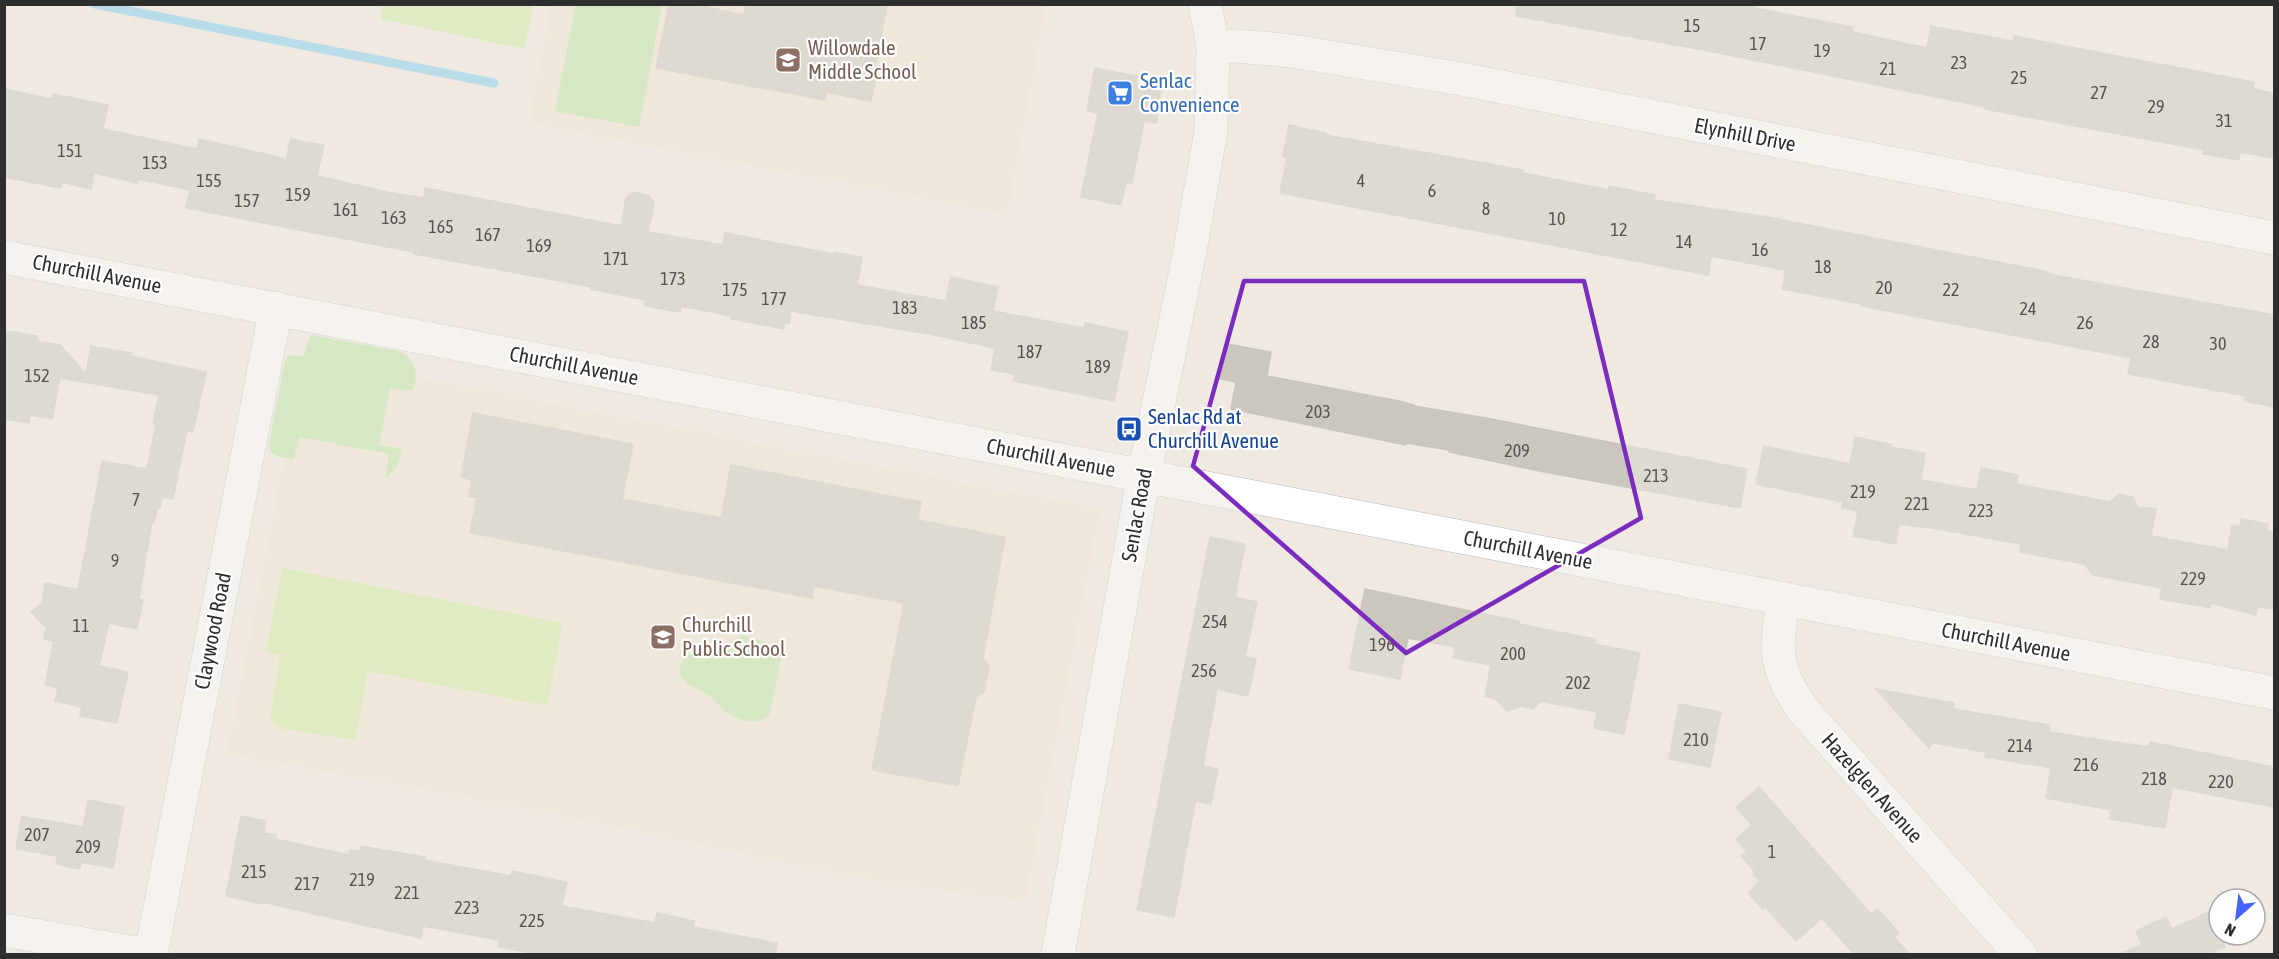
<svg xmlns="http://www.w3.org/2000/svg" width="2279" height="959" font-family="'Asap Condensed',sans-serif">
  <rect width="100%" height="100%" fill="#efe9e1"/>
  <!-- education -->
  <g fill="#f0e6d1">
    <polygon points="551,5 1046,5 1007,214 529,123"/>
    <polygon points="304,356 1100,509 1025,902 894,884 479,799 227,754"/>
  </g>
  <!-- green -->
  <g fill="#b6e59e">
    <polygon points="576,4 662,5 639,127 555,111"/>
    <path d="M310,335l88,16c17,7 22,24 14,40l-22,-3 -11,57 23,4v2l-5,15 -10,12h-2l4,-24 -90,-17 -5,22 -16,-2 -8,-6 -1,-7 16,-83 3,-6 16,1z"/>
    <path d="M744,635l24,8 14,11 -12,59c-11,16 -35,6 -47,-4 -5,-4 -8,-10 -14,-13 -11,-8 -23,-10 -30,-23 7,-34 24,-14 40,-23 9,-6 15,-11 25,-15z"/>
  </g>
  <!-- pitch -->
  <g fill="#c9ec9a">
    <polygon points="383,5 383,4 533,5 525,49 381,19"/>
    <polygon points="282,568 563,623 547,706 368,671 355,740 278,728 270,718 280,655 266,652"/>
  </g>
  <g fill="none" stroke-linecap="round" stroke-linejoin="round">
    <!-- stream -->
    <polyline stroke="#75cff0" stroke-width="9" points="95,4 494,83"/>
  </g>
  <!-- building -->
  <g fill="#cbc7bf" stroke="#cbc5ba" stroke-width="1.5">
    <polygon points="669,4 706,7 744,15 746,4 887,4 874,73 877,73 871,101 826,92 825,100 656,68"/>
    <polygon points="1517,4 1756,4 1755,8 1853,27 1852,32 1927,48 1931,26 2013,41 2014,36 2254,82 2253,89 2274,93 2274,158 2240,152 2239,160 2203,154 2204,150 1985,109 1985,107 1714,52 1516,16"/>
    <polygon points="1095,68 1137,76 1136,84 1161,88 1156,123 1144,121 1132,183 1126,182 1121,205 1081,197 1098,113 1087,111"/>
    <polygon points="4,89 52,99 53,94 108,105 103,129 197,149 199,139 286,159 291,139 324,145 317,176 388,192 424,198 425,188 621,226 626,198 634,192 649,196 654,203 648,232 723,245 725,233 833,254 834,252 862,257 857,285 946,301 951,277 998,287 993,311 1084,328 1085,323 1128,332 1114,401 1013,381 1015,374 991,370 995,348 939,336 791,311 789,324 785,323 784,329 731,319 731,316 681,306 680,312 644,306 645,300 591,289 592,287 414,254 414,252 186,208 190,190 138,179 137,183 94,173 91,189 62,182 61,188 4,177"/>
    <polygon points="1289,125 1326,133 1326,135 1523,170 1523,173 1609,190 1609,186 1655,195 1654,200 1768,217 2049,272 2048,274 2274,315 2274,407 2245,401 2246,396 2128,374 2131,358 1861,306 1861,304 1782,289 1786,270 1711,256 1708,275 1280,193 1287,157 1283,156"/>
    <polygon points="8,331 38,336 37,341 60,345 86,374 91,346 131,353 131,356 206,372 193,432 187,430 173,499 162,497 160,508 157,508 154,523 152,522 139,599 143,600 137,629 109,623 99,666 128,672 117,723 80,716 82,707 55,701 58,688 45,685 54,641 44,639 46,627 31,612 42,603 45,583 78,590 102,461 147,469 156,424 153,423 159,395 60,378 52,419 30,415 29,423 4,419 4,348"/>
    <polygon points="1227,344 1271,352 1267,376 1399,401 1414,405 1414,406 1486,418 1747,469 1740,508 1539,471 1449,452 1449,450 1406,443 1406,445 1231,409 1236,382 1220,379"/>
    <polygon points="473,413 633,444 622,499 721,518 731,465 921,502 918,520 1005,537 983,658 989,666 984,692 976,697 958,786 872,770 904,603 814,586 812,598 470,533 477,497 469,496 472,480 461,477"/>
    <polygon points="1855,437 1891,444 1891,447 1925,453 1921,480 1977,490 1981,468 2018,475 2016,484 2110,502 2119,494 2133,497 2138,507 2156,509 2151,536 2228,550 2232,525 2240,527 2241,519 2268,524 2267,531 2274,532 2274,609 2258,607 2256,615 2211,603 2210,608 2160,599 2162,588 2093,575 2084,564 2020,552 2021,544 1926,527 1926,528 1899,524 1896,544 1853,536 1858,511 1842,508 1843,502 1756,484 1764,446 1850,464"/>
    <polygon points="1210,537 1245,544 1235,597 1257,602 1245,657 1256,659 1248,696 1217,689 1203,766 1218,769 1211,804 1197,801 1195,803 1174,917 1137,910"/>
    <polygon points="1365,589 1519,621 1519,624 1595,639 1595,644 1640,653 1624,734 1594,728 1597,712 1540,701 1533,709 1522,706 1507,711 1496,699 1485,696 1491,665 1453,658 1455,647 1408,638 1400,679 1349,669"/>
    <polygon points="1876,689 1954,703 1953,709 2050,725 2049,732 2149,747 2150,742 2274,767 2274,807 2172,787 2165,828 2109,819 2111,810 2046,798 2051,768 1985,757 1986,752 1933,743 1929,748"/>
    <polygon points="1679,704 1721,712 1710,767 1669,759"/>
    <polygon points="1759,787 1871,914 1877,908 1899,933 1894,937 1910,954 1854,954 1822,918 1796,941 1765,907 1763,909 1748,893 1760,881 1753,874 1755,872 1741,856 1747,851 1736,839 1752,825 1736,807"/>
    <polygon points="88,800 124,807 113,868 81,862 80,869 56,864 58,856 16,849 22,816 83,827"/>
    <polygon points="241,816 266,821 264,833 276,835 275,839 349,855 350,850 360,852 361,846 425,857 424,860 511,876 512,871 567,882 562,906 655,923 657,913 694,921 693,927 777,943 775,954 538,954 498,947 499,940 423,926 421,938 262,902 262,904 226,896"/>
    <polygon points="2209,912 2225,947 2210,954 2120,954 2142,944 2136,931 2166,917 2172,929"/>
  </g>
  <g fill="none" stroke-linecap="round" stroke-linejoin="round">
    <defs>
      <g id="minor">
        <polyline points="1213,47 1239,46 1292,51 1461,79 2274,238"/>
        <polyline points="4,257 2274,693"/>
        <path d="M1784,599c-9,50 -11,69 20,112l216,243"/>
        <polyline points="4,930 141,954"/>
        <polyline points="151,954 276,308"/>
        <polyline points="1058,954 1144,475 1189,256 1211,131 1213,47 1205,4"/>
      </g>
    </defs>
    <!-- minor casing -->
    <use href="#minor" stroke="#b4b7c1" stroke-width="34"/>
    <!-- minor -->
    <use href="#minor" stroke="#fff" stroke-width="33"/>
  </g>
  <!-- marked area -->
  <path d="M0 0H2279V959H0ZM1244,281h340l57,237 -235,135 -213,-187z" fill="#efe9e1" fill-opacity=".55" fill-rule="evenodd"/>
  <path fill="none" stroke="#7b2cbf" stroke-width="4.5" stroke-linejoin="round" d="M1244,281h340l57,237 -235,135 -213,-187z"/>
  <!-- icons -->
  <defs>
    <symbol id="school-square" viewBox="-11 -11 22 22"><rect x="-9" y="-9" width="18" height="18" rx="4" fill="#8d6e63" stroke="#fff"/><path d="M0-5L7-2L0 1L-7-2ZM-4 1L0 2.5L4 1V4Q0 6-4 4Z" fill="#fff"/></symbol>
    <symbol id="supermarket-square" viewBox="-11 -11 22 22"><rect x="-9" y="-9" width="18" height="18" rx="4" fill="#3f7fe0" stroke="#fff"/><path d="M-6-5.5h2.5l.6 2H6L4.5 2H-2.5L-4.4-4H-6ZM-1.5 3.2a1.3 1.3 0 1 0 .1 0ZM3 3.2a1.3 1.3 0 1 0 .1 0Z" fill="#fff"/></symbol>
    <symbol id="bus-square" viewBox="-11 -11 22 22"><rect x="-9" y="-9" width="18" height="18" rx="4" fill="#1a4fb4" stroke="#fff"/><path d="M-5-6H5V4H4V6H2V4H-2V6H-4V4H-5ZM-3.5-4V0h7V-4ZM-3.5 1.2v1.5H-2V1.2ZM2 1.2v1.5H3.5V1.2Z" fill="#fff"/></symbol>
  </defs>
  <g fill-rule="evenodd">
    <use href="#school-square" x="773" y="45" width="30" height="30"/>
    <use href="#supermarket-square" x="1105" y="78" width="30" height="30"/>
    <use href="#bus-square" x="1114" y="414" width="30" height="30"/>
    <use href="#school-square" x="648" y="622" width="30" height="30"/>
  </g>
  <g text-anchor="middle" stroke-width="4.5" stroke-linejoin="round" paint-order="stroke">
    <!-- number labels -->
    <g font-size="18" fill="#555452">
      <text x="1692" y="32">15</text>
      <text x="1758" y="50">17</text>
      <text x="1822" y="57">19</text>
      <text x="1959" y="69">23</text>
      <text x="1888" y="75">21</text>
      <text x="2019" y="84">25</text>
      <text x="2099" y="99">27</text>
      <text x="2156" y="113">29</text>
      <text x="2224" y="127">31</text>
      <text x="70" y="157">151</text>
      <text x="155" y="169">153</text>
      <text x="209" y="187">155</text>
      <text x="1361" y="187">4</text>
      <text x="1432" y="197">6</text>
      <text x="298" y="201">159</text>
      <text x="247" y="207">157</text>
      <text x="1486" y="215">8</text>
      <text x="346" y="216">161</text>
      <text x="394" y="224">163</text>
      <text x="1557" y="225">10</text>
      <text x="441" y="233">165</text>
      <text x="1619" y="236">12</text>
      <text x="488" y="241">167</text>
      <text x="1684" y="248">14</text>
      <text x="539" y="252">169</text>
      <text x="1760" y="256">16</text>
      <text x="616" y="265">171</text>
      <text x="1823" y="273">18</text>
      <text x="673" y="285">173</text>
      <text x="1884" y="294">20</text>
      <text x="735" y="296">175</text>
      <text x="1951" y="296">22</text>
      <text x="774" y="305">177</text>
      <text x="905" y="314">183</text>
      <text x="2028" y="315">24</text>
      <text x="974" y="329">185</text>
      <text x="2085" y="329">26</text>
      <text x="2151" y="348">28</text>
      <text x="2218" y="350">30</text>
      <text x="1030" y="358">187</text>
      <text x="1098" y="373">189</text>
      <text x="37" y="382">152</text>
      <text x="1318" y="418">203</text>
      <text x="1517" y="457">209</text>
      <text x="1656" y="482">213</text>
      <text x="1863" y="498">219</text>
      <text x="136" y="506">7</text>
      <text x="1917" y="510">221</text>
      <text x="1981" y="517">223</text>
      <text x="115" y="567">9</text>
      <text x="2193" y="585">229</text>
      <text x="1215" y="628">254</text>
      <text x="81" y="632">11</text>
      <text x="1382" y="651">196</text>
      <text x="1513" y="660">200</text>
      <text x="1204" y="677">256</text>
      <text x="1578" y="689">202</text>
      <text x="1696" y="746">210</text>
      <text x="2020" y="752">214</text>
      <text x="2086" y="771">216</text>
      <text x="2154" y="785">218</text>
      <text x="2221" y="788">220</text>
      <text x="37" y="841">207</text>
      <text x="88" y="853">209</text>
      <text x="1772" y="858">1</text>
      <text x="254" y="878">215</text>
      <text x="362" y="886">219</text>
      <text x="307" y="890">217</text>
      <text x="407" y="899">221</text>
      <text x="467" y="914">223</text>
      <text x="532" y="927">225</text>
    </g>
    <!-- education labels -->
    <g font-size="21" fill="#785e54" stroke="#fff" text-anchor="start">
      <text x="808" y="55">Willowdale<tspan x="808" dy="24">Middle School</tspan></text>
      <text x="682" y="632">Churchill<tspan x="682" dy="24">Public School</tspan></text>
    </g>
    <!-- shop labels -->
    <g font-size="21" fill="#366cbe" stroke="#fff" text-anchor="start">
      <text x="1140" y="88">Senlac<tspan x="1140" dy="24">Convenience</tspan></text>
    </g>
    <!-- street labels -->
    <g font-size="21" fill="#2e2e2e" stroke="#fff">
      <text transform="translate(1745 135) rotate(11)" y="7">Elynhill Drive</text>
      <text transform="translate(97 274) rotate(11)" y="7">Churchill Avenue</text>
      <text transform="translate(574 366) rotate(11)" y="7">Churchill Avenue</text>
      <text transform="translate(1051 458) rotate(11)" y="7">Churchill Avenue</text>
      <text transform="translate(1137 515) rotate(-80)" y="7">Senlac Road</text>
      <text transform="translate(1528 550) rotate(11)" y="7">Churchill Avenue</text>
      <text transform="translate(213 631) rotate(-79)" y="7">Claywood Road</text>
      <text transform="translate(2006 642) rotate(11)" y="7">Churchill Avenue</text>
      <text transform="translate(1872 788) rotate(48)" y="7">Hazelglen Avenue</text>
    </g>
    <!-- transit labels -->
    <g font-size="21" fill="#164399" stroke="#fff" text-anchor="start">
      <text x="1148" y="424">Senlac Rd at<tspan x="1148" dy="24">Churchill Avenue</tspan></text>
    </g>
  </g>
  <!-- border -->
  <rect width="2279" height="959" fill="none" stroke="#2e2e2e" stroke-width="12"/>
  <!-- north arrow -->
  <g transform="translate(2237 917) rotate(208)"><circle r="28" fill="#ffffff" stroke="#ababab" stroke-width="1.5"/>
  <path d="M0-4.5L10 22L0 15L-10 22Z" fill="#4264fb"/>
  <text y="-9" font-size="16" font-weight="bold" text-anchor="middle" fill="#2e2e2e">N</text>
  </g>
</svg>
